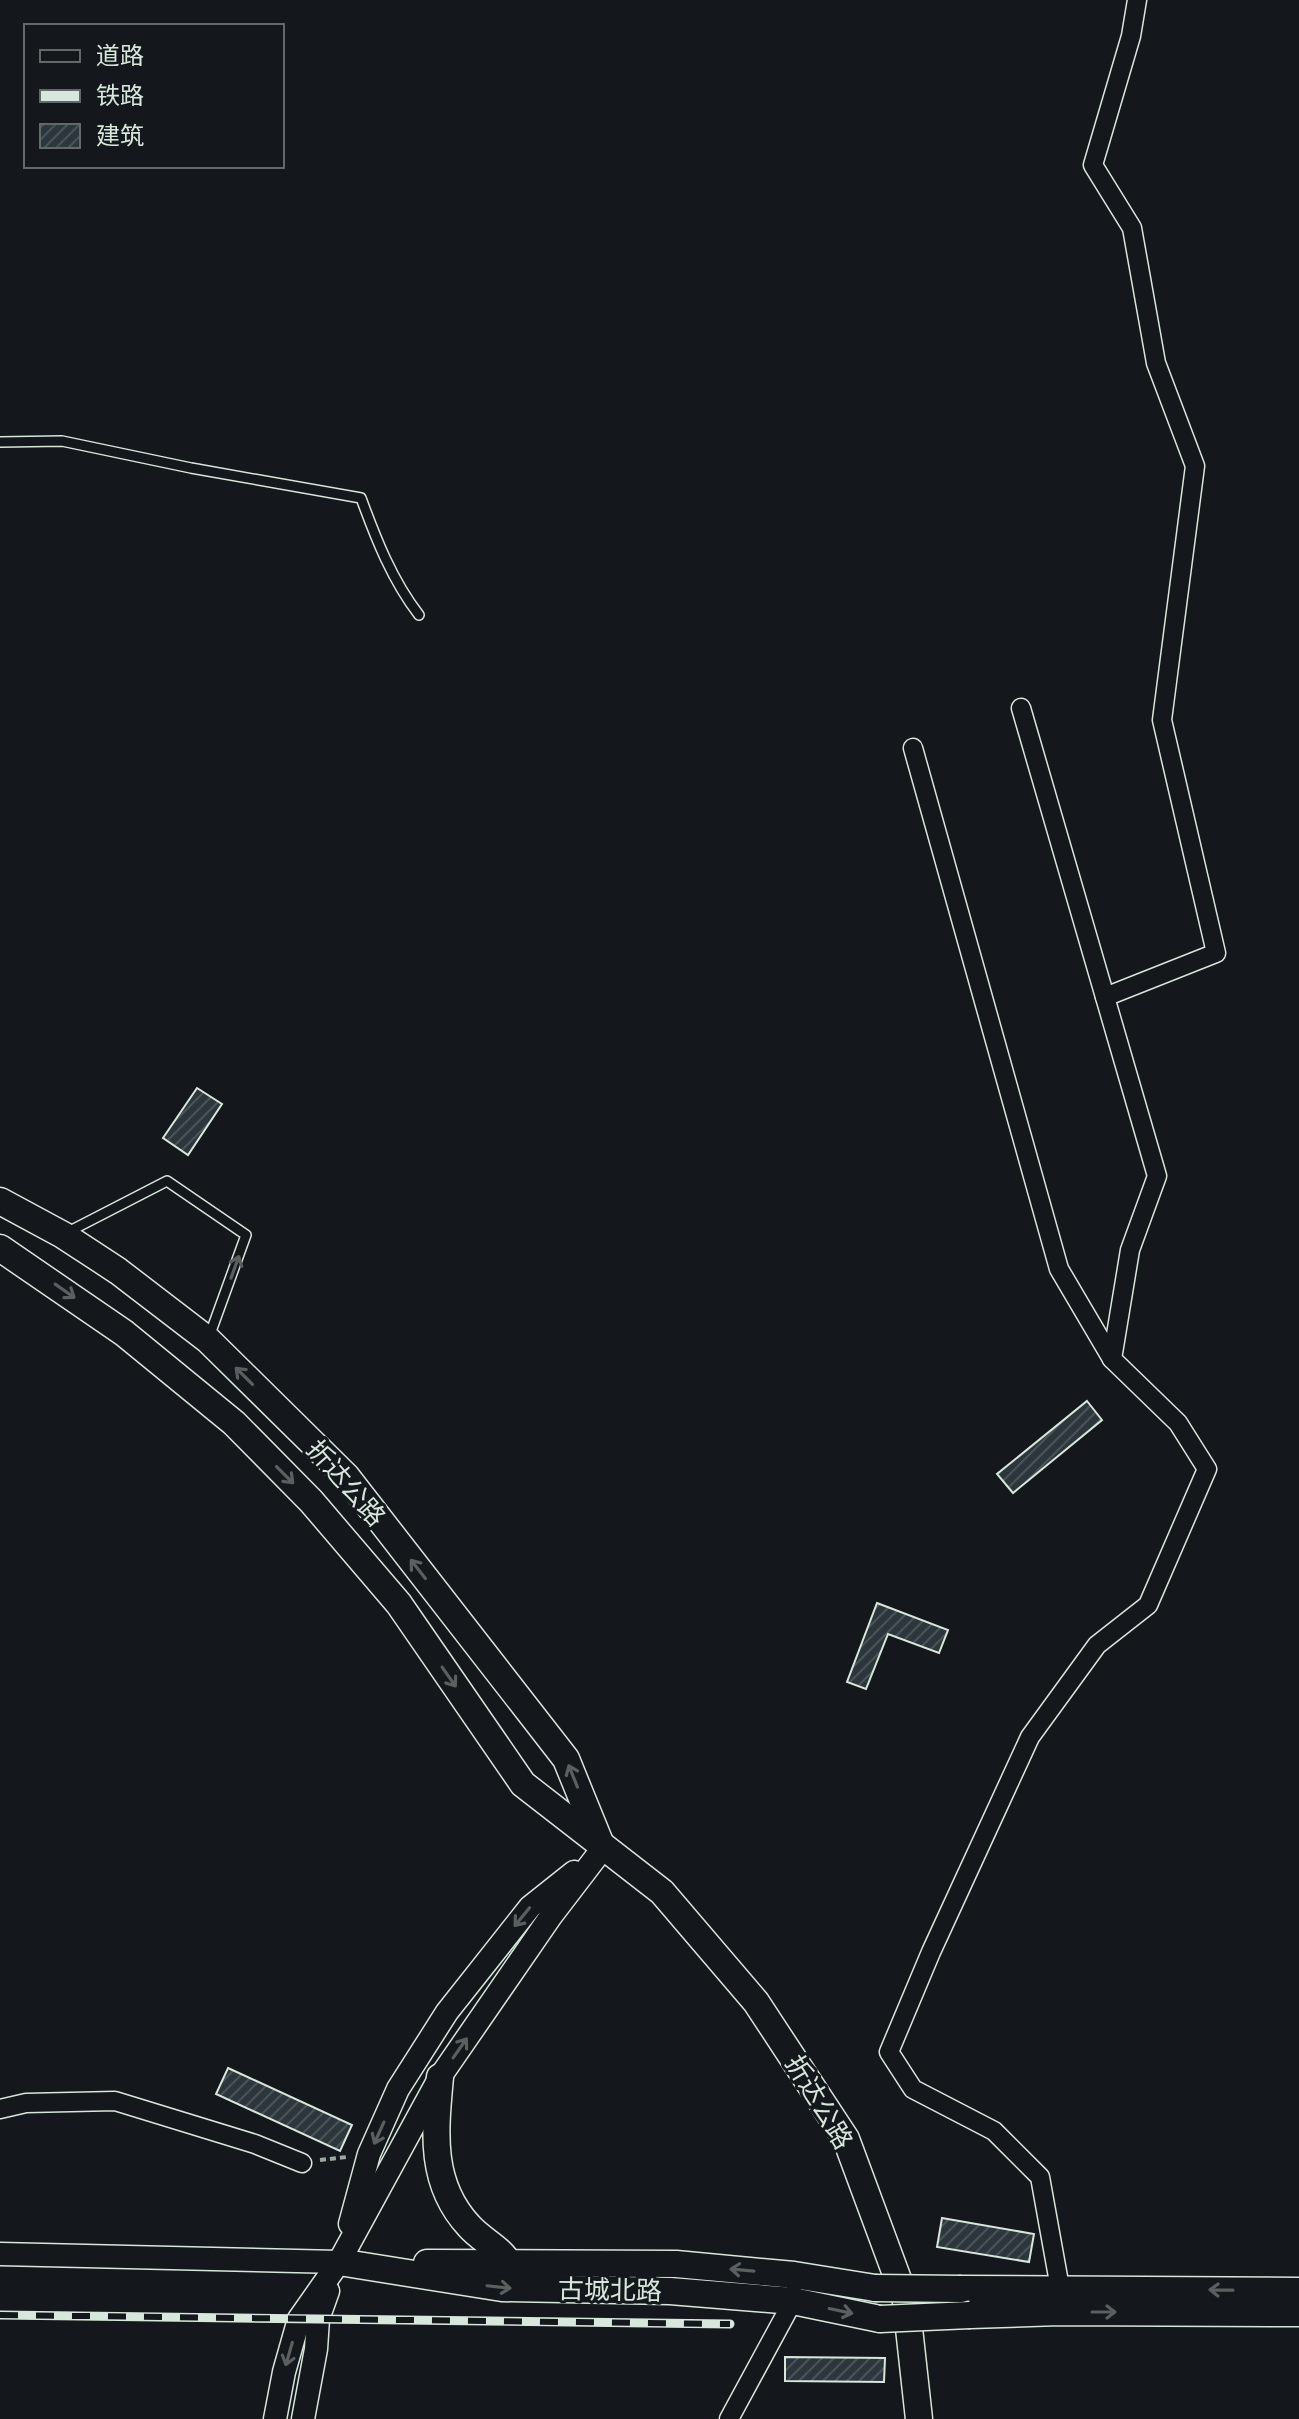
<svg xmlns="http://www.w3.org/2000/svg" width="1299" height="2419" font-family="'Libre Baskerville','Noto Sans SC',serif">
  <defs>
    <pattern id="building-hatch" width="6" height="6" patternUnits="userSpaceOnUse" patternTransform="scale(2)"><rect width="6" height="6" fill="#2c363c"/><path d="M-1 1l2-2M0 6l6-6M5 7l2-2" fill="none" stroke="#4a5358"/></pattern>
  </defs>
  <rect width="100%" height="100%" fill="#14181c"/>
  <!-- building -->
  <g fill="url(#building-hatch)" stroke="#d8e6dc" stroke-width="2">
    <polygon points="197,1088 222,1104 188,1155 163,1138"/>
    <polygon points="1087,1401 1102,1420 1013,1493 997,1474"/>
    <polygon points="877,1603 948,1630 939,1653 888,1634 866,1689 847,1682"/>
    <polygon points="228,2068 352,2125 340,2151 216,2094"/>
    <polygon points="942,2218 1034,2234 1029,2262 937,2247"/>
    <polygon points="785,2357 885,2358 884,2382 785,2381"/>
  </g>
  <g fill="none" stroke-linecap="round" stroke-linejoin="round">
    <defs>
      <g id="service">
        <path d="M0,442l62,-1 129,27 170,30c15,41 31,82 58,117"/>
        <polyline points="66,1233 167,1181 246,1235 209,1337"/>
      </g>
      <g id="minor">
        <polyline points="1021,708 1157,1176 1130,1250 1112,1359 1178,1423 1207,1469 1148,1605 1097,1645 1030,1737 931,1952 889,2052 913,2089 994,2131 1040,2177 1060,2288 1059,2301"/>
        <polyline points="913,748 1059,1269 1112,1359"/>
        <polyline points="1105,997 1216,953 1162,720 1195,466 1156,363 1132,228 1093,165 1131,36 1137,0"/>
        <polyline points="0,2109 26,2103 115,2101 255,2144 302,2163"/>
        <polyline points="729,2419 793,2301 793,2294"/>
      </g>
      <g id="tertiary">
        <polyline points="350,2224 369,2154 398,2089 447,2012 530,1907 574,1872"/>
        <polyline points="0,2254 339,2262"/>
        <polyline points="275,2419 284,2372 299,2319 339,2262 440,2077 551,1916 603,1848"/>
        <polyline points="303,2419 316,2349 318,2319 328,2291"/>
      </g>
      <g id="secondary">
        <polyline points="0,1201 63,1235 118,1271 208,1340 346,1476 566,1759 601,1845"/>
        <polyline points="0,1248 124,1333 234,1423 311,1501 399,1604 523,1784 662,1892 756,2002 846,2139 906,2301 919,2419"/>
        <path d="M440,2077c-5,54 -11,106 29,149 12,14 32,22 40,38"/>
        <polyline points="339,2262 502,2288 670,2291 793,2301 880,2319"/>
        <polyline points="427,2263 676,2264 794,2275 875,2288"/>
        <polyline points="961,2289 1299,2291"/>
        <polyline points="970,2315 1059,2312 1299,2313"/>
      </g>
    </defs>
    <!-- service casing -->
    <use href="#service" stroke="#d8e6dc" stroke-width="12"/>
    <!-- minor casing -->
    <use href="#minor" stroke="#d8e6dc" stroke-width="21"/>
    <!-- tertiary casing -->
    <use href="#tertiary" stroke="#d8e6dc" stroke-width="25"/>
    <!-- secondary casing -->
    <use href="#secondary" stroke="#d8e6dc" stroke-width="29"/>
    <!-- path -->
    <polyline stroke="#9da8a2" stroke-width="4" stroke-dasharray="6 4" stroke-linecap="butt" points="320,2160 347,2157"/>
    <!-- service -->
    <use href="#service" stroke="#14181c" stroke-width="9"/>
    <!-- minor -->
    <use href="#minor" stroke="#14181c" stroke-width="18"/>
    <!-- tertiary -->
    <use href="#tertiary" stroke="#14181c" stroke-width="22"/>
    <!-- secondary -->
    <use href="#secondary" stroke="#14181c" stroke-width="26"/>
    <defs>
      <polyline id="rail" points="0,2315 730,2324"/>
    </defs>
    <!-- rail casing -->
    <use href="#rail" stroke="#d8e6dc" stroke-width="9"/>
    <!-- rail -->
    <use href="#rail" stroke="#14181c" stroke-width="6" stroke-dasharray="18" stroke-linecap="butt"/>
    <defs>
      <g id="secondary-bridge">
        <polyline points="875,2288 961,2289"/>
        <polyline points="880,2319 970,2315"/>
      </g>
    </defs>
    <!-- secondary-bridge casing -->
    <use href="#secondary-bridge" stroke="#d8e6dc" stroke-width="29" stroke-linecap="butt"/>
    <!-- secondary-bridge -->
    <use href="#secondary-bridge" stroke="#14181c" stroke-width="26"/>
  </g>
  <!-- one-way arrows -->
  <defs><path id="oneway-shaft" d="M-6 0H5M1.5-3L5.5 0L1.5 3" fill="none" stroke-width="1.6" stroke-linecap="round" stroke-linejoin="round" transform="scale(2)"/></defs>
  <g stroke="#59605f">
    <use href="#oneway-shaft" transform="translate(235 1267) rotate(-70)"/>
    <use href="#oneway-shaft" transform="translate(65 1291) rotate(35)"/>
    <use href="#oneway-shaft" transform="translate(244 1376) rotate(-135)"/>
    <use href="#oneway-shaft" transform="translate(285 1475) rotate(45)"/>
    <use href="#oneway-shaft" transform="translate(418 1569) rotate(-128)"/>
    <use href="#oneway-shaft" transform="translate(449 1677) rotate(55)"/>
    <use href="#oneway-shaft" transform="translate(573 1776) rotate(-112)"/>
    <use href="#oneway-shaft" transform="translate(522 1917) rotate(129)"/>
    <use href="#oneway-shaft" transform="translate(460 2048) rotate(-55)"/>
    <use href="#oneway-shaft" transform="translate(379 2133) rotate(114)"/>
    <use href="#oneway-shaft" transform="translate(742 2270) rotate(-175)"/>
    <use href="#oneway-shaft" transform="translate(499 2287) rotate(6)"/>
    <use href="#oneway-shaft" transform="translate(1221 2290) rotate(-179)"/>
    <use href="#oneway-shaft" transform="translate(841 2311) rotate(12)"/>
    <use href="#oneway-shaft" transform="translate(1104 2312)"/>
    <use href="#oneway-shaft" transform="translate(289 2354) rotate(106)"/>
  </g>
  <g text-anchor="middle" stroke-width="6" stroke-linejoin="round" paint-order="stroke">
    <!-- street labels -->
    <g font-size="26" fill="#d8e6dc" stroke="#14181c">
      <text transform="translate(346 1483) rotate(49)" y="9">折达公路</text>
      <text transform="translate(819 2102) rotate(59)" y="9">折达公路</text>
      <text transform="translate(610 2290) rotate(1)" y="9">古城北路</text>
    </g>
  </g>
  <!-- legend -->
  <rect x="24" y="24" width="260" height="144" fill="#14181c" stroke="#626a69" stroke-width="2"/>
  <rect x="40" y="50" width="40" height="12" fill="#14181c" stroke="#626a69" stroke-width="2"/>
  <text x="96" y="64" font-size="24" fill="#d8e6dc">道路</text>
  <rect x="40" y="90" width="40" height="12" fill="#d8e6dc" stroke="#626a69" stroke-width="2"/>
  <text x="96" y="104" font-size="24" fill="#d8e6dc">铁路</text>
  <rect x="40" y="124" width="40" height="24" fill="url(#building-hatch)" stroke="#626a69" stroke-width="2"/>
  <text x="96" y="144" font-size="24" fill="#d8e6dc">建筑</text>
</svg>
